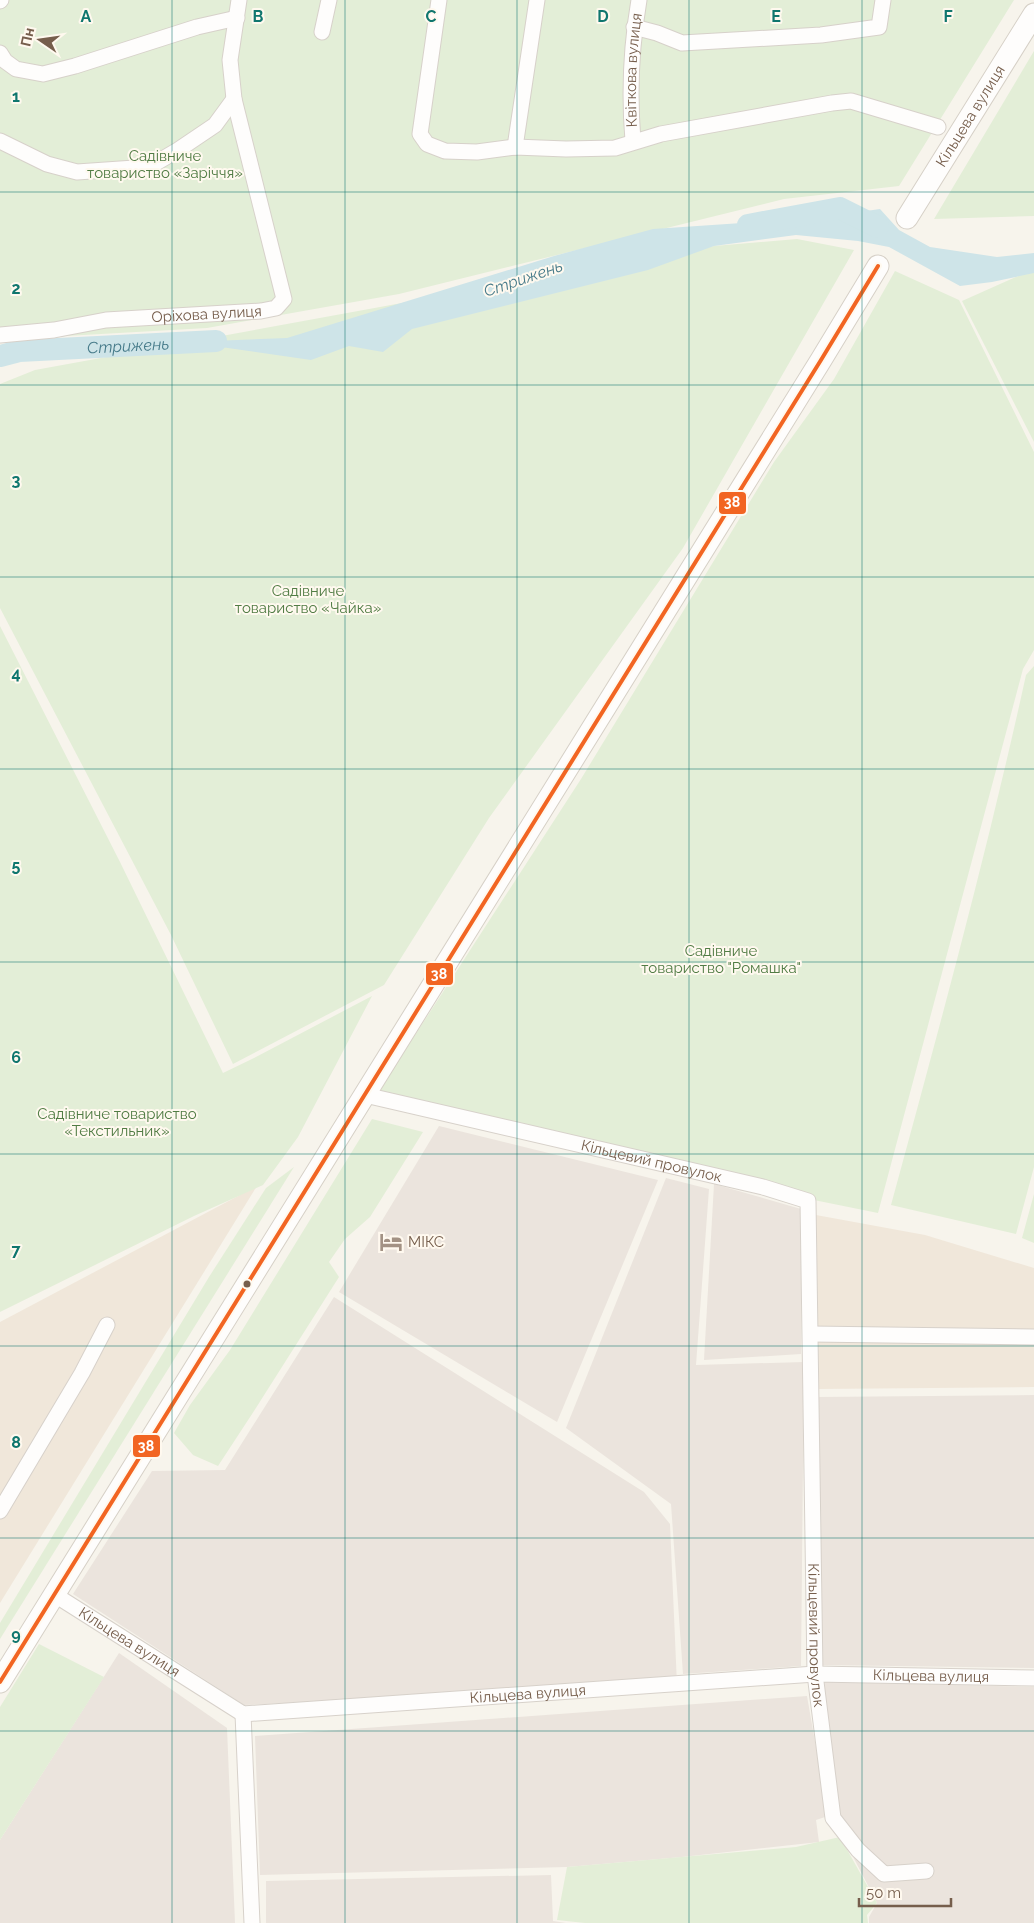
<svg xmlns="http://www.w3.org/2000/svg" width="1034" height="1923" font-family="Raleway,sans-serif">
  <rect width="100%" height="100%" fill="#f7f4ec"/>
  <!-- residential -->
  <g fill="#f0e7da">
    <polygon points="257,1186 0,1603 0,1322"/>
    <polygon points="816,1215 925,1235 1034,1268 1034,1387 819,1389"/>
  </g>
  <!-- industrial -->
  <g fill="#ebe4dd">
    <polygon points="439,1126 658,1180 557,1422 339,1292"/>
    <polygon points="666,1178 709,1189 696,1365 804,1362 801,1666 683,1674 671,1504 566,1428"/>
    <polygon points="714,1184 801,1209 801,1354 704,1360"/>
    <polygon points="334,1297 644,1492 670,1524 677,1685 244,1705 73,1594 152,1471 225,1470"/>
    <polygon points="1034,1395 1034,1668 822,1665 817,1397"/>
    <polygon points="119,1653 227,1728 235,1923 0,1923 0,1840"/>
    <polygon points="824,1682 1034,1687 1034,1923 869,1923 869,1917 877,1903 833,1818"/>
    <polygon points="807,1696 828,1816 816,1820 819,1842 682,1857 567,1867 260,1875 255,1736"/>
    <polygon points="551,1875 553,1921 566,1923 266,1923 266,1881"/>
  </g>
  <!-- green -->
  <g fill="#e3eed7">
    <polygon points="0,0 1014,0 899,186 784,199 399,294 207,328 13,339 0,343"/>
    <polygon points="1034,51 1034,216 934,219"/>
    <polygon points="797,239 854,250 683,548 489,818 384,985 233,1064 171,935 0,608 0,384 35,370 714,246"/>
    <polygon points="1034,269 1034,442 962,301"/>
    <polygon points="895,271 959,300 1034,452 1034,650 1023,669 878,1213 637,1164 373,1100 581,779 774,462 834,379"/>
    <polygon points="0,626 120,862 223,1073 254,1058 372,996 298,1137 263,1185 194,1216 0,1312"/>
    <path d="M1034,666v501l-18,67 -125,-29c48,-176 96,-352 135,-530z"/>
    <polygon points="372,1119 423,1132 370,1217 345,1239 329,1262 339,1277 254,1411 218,1466 193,1455 174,1433 190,1405 230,1350"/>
    <polygon points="294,1167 0,1639 0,1623 209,1277 266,1188"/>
    <polygon points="1034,1194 1034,1243 1022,1238"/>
    <polygon points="39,1644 104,1677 0,1840 0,1707"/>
    <polygon points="840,1837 877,1903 867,1915 868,1923 585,1923 557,1920 567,1867 796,1847"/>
  </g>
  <!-- water -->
  <polygon fill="#cee4e8" points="880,209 899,230 930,247 997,257 1034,253 1034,273 992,282 960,286 889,247 858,241 796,235 714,246 648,270 412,329 383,352 349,346 311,360 186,342 287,338 554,256 653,229 817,218"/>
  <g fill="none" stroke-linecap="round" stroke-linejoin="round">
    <!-- river -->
    <g stroke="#cee4e8" stroke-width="22">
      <polyline points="748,225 840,208 878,227"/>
      <path id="s1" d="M0,356l19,-5 197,-10"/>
    </g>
    <defs>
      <g id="minor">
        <polyline points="439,0 420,134 427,144 445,151 477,152 515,147 566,149 615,148 661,134 832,103 851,101 938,127"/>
        <polyline points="0,1 1,0"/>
        <polyline points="634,27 657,33 682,43 821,35 879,27 883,0"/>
        <polyline points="322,32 329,0"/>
        <polyline points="0,53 5,61 16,69 43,74 75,66 197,27 237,18"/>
        <polyline points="0,141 47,164 77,172 149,167 178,150 215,125 234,99"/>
        <path id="s2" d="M633,141c-4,-48 -2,-94 6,-141"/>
        <polyline points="515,147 537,0"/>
        <path id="s3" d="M0,335l54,-5 52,-10 155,-9 15,-3 8,-9 -50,-200 -4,-39 9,-60"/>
        <path id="s4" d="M365,1095l398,92 45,14 7,473 18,144 25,32 26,24 42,-3"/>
        <polyline points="811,1334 1034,1337"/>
        <polyline points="0,1511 82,1373 107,1325"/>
        <path id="s5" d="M55,1595l188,119 572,-40 219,4"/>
        <polyline points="243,1714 252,1923"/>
      </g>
      <g id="secondary">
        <path id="s6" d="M907,218l127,-204"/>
        <polyline points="0,1682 821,360 878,266"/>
      </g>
    </defs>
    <!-- minor casing -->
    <use href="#minor" stroke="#d7d1ca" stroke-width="17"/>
    <!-- secondary casing -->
    <use href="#secondary" stroke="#d6d0c7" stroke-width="23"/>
    <!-- minor -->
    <use href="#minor" stroke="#fefdfc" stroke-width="15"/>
    <!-- secondary -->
    <use href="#secondary" stroke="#fefdfc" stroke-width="21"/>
    <defs>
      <polyline id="bus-1" points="0,1682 821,360 878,266"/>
    </defs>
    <!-- bus-1 casing -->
    <use href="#bus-1" stroke="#fff9ef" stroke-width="8"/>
    <!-- bus-1 -->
    <use href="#bus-1" stroke="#f26522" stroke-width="4"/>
  </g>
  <!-- grid -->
  <path fill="none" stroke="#0f766e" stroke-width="1" stroke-opacity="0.55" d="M172,0v1923M345,0v1923M517,0v1923M689,0v1923M862,0v1923M0,192h1034M0,385h1034M0,577h1034M0,769h1034M0,962h1034M0,1154h1034M0,1346h1034M0,1538h1034M0,1731h1034"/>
  <!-- icons -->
  <defs>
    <symbol id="hotel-bare" viewBox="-9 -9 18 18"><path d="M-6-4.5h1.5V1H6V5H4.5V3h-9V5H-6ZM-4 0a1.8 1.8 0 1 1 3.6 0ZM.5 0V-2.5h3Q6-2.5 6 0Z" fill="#a39284" stroke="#fff9ef" stroke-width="2.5" paint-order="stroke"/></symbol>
  </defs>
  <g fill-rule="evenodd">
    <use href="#hotel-bare" x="375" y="1226" width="32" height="32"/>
  </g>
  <!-- markers -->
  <circle fill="#765e4c" stroke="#fff9ef" stroke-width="2" cx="247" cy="1284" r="4.5"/>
  <g text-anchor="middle" stroke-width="4" stroke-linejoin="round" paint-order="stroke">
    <!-- street labels -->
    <g font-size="15" fill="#765e4c" stroke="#fff9ef">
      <text dy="5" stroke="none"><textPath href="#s2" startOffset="71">Квіткова вулиця</textPath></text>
      <text dy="5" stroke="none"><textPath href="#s6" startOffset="120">Кільцева вулиця</textPath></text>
      <text dy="5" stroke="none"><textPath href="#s3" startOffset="208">Оріхова вулиця</textPath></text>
      <text dy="5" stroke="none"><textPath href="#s4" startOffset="294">Кільцевий провулок</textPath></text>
      <text dy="5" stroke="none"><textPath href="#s4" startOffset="890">Кільцевий провулок</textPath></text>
      <text dy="5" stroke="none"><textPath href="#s5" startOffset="88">Кільцева вулиця</textPath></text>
      <text dy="5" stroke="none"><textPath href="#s5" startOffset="912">Кільцева вулиця</textPath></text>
      <text dy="5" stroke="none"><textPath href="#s5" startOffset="508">Кільцева вулиця</textPath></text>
    </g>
    <!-- park labels -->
    <g font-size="15" fill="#517c44" stroke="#fff9ef">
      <text x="165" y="161">Садівниче<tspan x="165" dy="17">товариство «Заріччя»</tspan></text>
      <text x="308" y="596">Садівниче<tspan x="308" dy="17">товариство «Чайка»</tspan></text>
      <text x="721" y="956">Садівниче<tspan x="721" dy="17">товариство "Ромашка"</tspan></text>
      <text x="117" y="1119">Садівниче товариство<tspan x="117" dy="17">«Текстильник»</tspan></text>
    </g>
    <!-- poi labels -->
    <g font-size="15" fill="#765e4c" stroke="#fff9ef" text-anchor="start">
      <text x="408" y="1247">МІКС</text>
    </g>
    <!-- water labels -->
    <g font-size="16" font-style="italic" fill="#467a89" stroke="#fff9ef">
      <text transform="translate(523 278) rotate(-19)" y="6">Стрижень</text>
      <text dy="6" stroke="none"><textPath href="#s1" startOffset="129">Стрижень</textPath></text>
    </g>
  </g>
  <g font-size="16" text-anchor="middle" font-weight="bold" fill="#0f766e" stroke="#fff9ef" stroke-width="4" stroke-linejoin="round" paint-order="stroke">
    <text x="86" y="22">A</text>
    <text x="258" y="22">B</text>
    <text x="431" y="22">C</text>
    <text x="603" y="22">D</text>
    <text x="776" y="22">E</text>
    <text x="948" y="22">F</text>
    <text x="16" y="102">1</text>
    <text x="16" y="294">2</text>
    <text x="16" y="486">3</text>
    <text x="16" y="679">4</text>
    <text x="16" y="871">5</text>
    <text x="16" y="1063">6</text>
    <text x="16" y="1256">7</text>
    <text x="16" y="1448">8</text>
    <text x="16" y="1640">9</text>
  </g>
  <g stroke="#fff9ef" stroke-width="2">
    <rect x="718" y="491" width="29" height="24" rx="5" fill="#f26522"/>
    <rect x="425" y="962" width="29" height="24" rx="5" fill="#f26522"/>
    <rect x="132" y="1434" width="29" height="24" rx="5" fill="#f26522"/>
  </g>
  <g font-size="14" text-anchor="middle" font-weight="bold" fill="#fff">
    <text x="732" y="507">38</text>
    <text x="439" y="979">38</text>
    <text x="146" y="1451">38</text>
  </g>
  <!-- north arrow -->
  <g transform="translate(40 40) rotate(283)" stroke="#fff9ef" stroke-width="4" paint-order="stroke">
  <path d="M0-4L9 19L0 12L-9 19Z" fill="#765e4c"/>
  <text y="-8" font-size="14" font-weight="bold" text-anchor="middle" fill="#765e4c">Пн</text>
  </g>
  <!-- scale -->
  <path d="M859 1898v8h92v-8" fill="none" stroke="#765e4c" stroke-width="2.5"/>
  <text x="866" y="1898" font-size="15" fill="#765e4c" stroke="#fff9ef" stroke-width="4" paint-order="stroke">50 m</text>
</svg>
